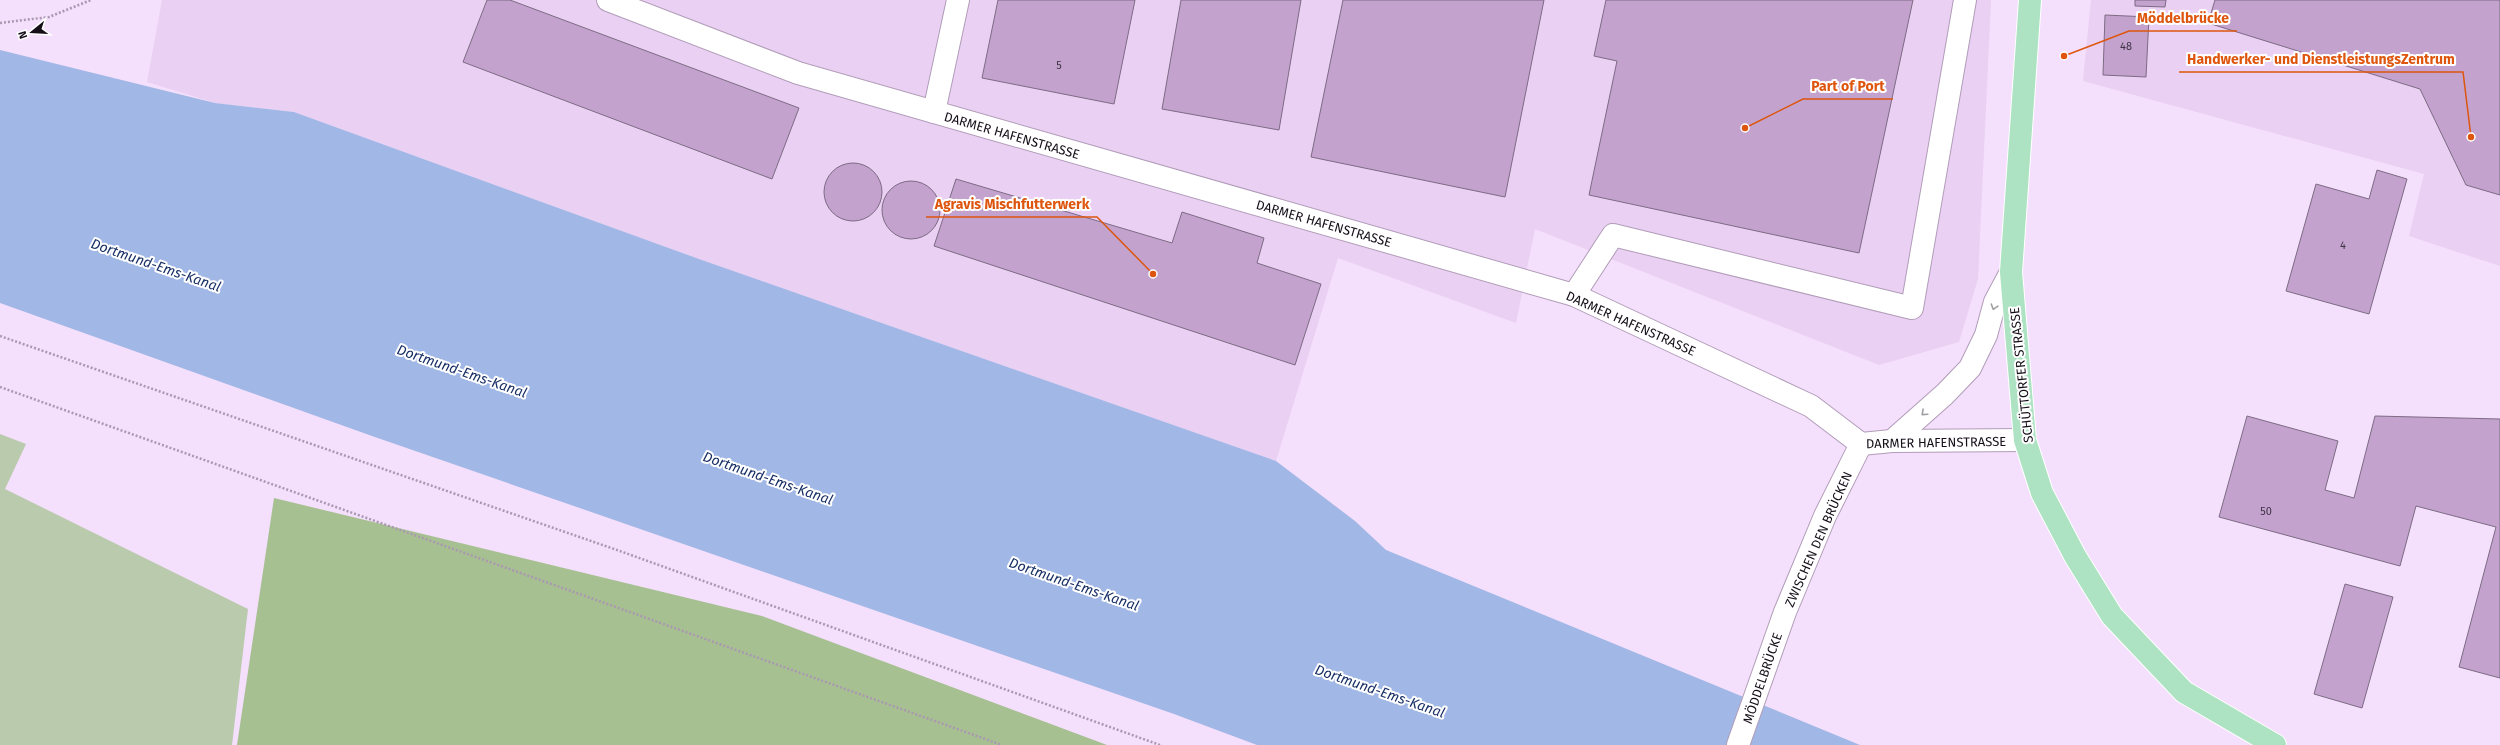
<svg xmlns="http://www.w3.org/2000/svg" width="2500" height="745" font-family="'Fira Sans',sans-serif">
  <rect width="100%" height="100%" fill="#f4dffc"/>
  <!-- built -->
  <g fill="#ead0f3">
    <polygon points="162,0 1991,0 1978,279 1959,342 1879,365 1535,229 1516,323 1338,258 1276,461 699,259 294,112 215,103 147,82"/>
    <polygon points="2091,0 2500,0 2500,266 2409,236 2424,174 2083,81"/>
  </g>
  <!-- green -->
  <polygon fill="#bacaad" points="0,434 26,444 5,489 248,609 232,745 0,745"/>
  <!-- forest -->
  <polygon fill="#a7c092" points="274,498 762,616 1107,745 237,745"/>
  <!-- water -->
  <polygon fill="#a1b7e5" points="0,50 215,103 294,112 699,259 1276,461 1355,521 1386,550 1860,745 1257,745 1174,714 372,436 0,303"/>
  <!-- building -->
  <g fill="#c3a3ce" stroke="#7d6b84">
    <polygon points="487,0 510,0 799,108 772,179 463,62"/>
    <polygon points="998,0 1135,0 1114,104 982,78"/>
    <polygon points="1181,0 1301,0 1279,130 1162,109"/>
    <polygon points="1343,0 1544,0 1505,197 1311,157"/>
    <polygon points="1606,0 1913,0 1859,253 1589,195 1617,61 1594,56"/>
    <polygon points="2135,0 2166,0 2165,7 2135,6"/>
    <polygon points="2215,0 2500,0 2500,195 2466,185 2420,89 2208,23"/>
    <polygon points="2105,15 2149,17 2146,77 2103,75"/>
    <circle cx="853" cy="192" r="29"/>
    <polygon points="2377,170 2407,179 2369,314 2286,291 2316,184 2369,199"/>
    <polygon points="956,179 1172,243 1182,212 1264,238 1257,263 1321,284 1295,365 934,246"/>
    <circle cx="911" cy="210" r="29"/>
    <polygon points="2247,416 2338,441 2325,490 2354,498 2375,416 2500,419 2500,678 2459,667 2496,527 2416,506 2400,566 2219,517"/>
    <polygon points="2345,584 2393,597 2362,708 2314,694"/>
  </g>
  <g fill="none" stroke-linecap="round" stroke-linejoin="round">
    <defs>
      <g id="minor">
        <polyline points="608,0 798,73 1574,295 1811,406 1861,444 1892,441 2025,440"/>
        <polyline points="934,112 958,0"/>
        <polyline points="1574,295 1613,235 1912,308 1965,0"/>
        <polyline points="1892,441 1945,394 1970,368 1986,335 1995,302 2011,272"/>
        <polyline points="1738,745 1785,612 1825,516 1861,444"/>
      </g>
      <polyline id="major" points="2030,0 2011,272 2025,440 2042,493 2075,556 2112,616 2184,692 2275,745"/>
    </defs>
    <!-- minor casing -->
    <use href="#minor" stroke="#b19db8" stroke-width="24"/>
    <!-- major casing -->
    <use href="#major" stroke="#fff" stroke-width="24"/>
    <!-- path -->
    <g stroke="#a998af" stroke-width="2.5" stroke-dasharray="2 2" stroke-linecap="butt">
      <polyline points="0,23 49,17 91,0"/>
      <polyline points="0,336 617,550 1160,745"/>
      <polyline points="0,387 1002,745"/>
    </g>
    <!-- minor -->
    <use href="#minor" stroke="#fff" stroke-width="22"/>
    <!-- major -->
    <use href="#major" stroke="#ade3c2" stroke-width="22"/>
  </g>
  <!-- one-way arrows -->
  <defs><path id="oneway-chevron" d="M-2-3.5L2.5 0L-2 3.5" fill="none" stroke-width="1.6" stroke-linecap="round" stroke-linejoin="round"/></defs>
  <g stroke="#a29fa3">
    <use href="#oneway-chevron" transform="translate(1994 307) rotate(107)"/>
    <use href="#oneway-chevron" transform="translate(1924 413) rotate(138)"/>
  </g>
  <g text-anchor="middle" stroke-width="4" stroke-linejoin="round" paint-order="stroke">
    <!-- number labels -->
    <g font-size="11" fill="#413446">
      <text x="2126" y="50">48</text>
      <text x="1059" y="69">5</text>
      <text x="2343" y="249">4</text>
      <text x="2266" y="515">50</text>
    </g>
    <!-- street labels -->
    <g font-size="13" fill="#160f19" stroke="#fff">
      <text transform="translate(1012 135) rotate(16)" y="5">DARMER HAFENSTRASSE</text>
      <text transform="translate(1324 223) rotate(16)" y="5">DARMER HAFENSTRASSE</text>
      <text transform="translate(1631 323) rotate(24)" y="5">DARMER HAFENSTRASSE</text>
      <text transform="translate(2021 375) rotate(-96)" y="5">SCHÜTTORFER STRASSE</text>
      <text transform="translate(1936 442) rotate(-1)" y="5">DARMER HAFENSTRASSE</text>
      <text transform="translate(1818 539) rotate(-66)" y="5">ZWISCHEN DEN BRÜCKEN</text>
      <text transform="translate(1762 678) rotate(-71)" y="5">MÖDDELBRÜCKE</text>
    </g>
    <!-- water labels -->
    <g font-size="14" font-style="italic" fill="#193066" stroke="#fff">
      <text transform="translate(156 265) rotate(19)" y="5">Dortmund-Ems-Kanal</text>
      <text transform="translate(462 371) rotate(19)" y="5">Dortmund-Ems-Kanal</text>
      <text transform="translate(768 478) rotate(19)" y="5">Dortmund-Ems-Kanal</text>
      <text transform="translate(1074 584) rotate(19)" y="5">Dortmund-Ems-Kanal</text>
      <text transform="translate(1380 691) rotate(19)" y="5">Dortmund-Ems-Kanal</text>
    </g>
  </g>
  <!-- callouts -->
  <path fill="none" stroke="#de550d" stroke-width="1.5" d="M2064 56L2129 31H2237M2471 137L2463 72H2179M1745 128L1803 99H1893M1153 274L1097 217H926"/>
  <g fill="#de550d" stroke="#fff" stroke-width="1.5">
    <circle cx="2064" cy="56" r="4"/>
    <circle cx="2471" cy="137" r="4"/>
    <circle cx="1745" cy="128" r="4"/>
    <circle cx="1153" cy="274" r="4"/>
  </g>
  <g font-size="14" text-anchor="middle" font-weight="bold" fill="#de550d" stroke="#fff" stroke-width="4" stroke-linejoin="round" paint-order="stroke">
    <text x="2183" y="23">Möddelbrücke</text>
    <text x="2321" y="64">Handwerker- und DienstleistungsZentrum</text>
    <text x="1848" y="91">Part of Port</text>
    <text x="1012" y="209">Agravis Mischfutterwerk</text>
  </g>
  <!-- north arrow -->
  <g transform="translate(32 32) rotate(252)" stroke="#ffffff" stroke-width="3" paint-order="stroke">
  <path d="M0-3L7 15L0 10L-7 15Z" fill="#160f19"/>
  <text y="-6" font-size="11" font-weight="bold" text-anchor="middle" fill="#160f19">N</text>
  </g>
</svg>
